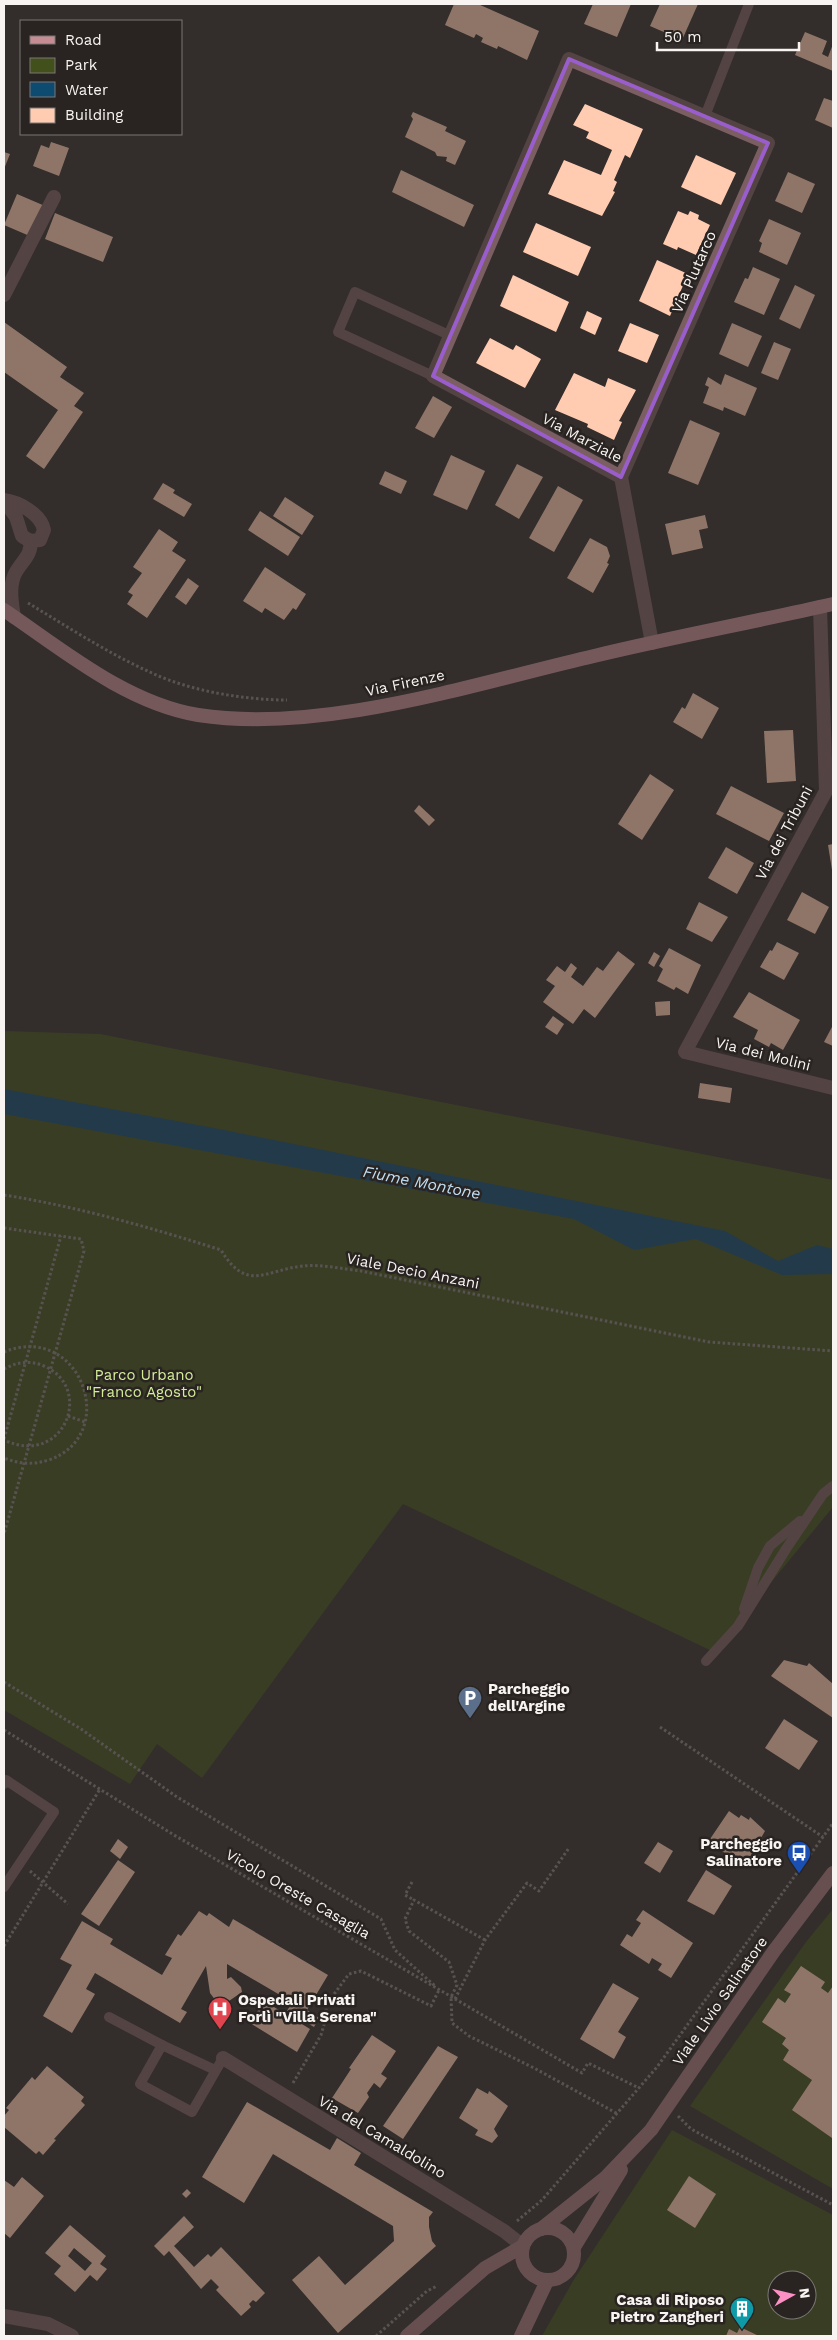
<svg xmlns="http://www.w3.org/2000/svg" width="837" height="2340" font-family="'Work Sans',sans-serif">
  <rect width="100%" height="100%" fill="#332d2b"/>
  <!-- green -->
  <g fill="#42501c" fill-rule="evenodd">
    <polygon points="4,1031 100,1034 833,1180 833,1507 714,1652 403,1504 202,1778 157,1744 130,1784 4,1710"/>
    <polygon points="833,1909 833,2189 690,2106 806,1942"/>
    <path d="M672,2130l161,85v121h-291l31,-55zM777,2280h30v30h-30z"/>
  </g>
  <!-- water -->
  <polygon fill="#0e4b70" points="4,1089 219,1129 725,1231 778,1261 817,1245 833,1249 833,1274 782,1275 696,1239 634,1250 574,1219 4,1114"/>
  <!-- building -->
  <g fill="#ffccb2" fill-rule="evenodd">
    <polygon points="454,4 478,4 539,31 527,60 498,46 497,49 481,42 483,38 476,34 474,38 445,25"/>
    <polygon points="593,4 631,4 617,37 584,24"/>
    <polygon points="660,4 698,4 682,40 650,26"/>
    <polygon points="805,32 827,41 822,54 828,57 833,44 833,71 795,55"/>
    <polygon points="824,98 833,101 833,128 815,120"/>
    <polygon points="585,104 643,129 630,158 625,155 614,180 617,182 613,191 615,192 602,216 548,194 564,160 601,175 612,150 586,138 589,132 573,125"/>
    <polygon points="413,112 447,127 445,131 466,141 455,165 446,161 447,157 437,156 435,152 405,137 413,119 411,116"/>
    <polygon points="51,142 69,148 59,176 33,166 41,145 49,148"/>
    <polygon points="4,152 10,154 4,169"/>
    <polygon points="696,155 736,173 721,205 681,187"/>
    <polygon points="401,170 474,205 464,227 392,192"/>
    <polygon points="788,172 815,184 802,213 775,201"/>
    <polygon points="17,194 45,206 32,237 4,225"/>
    <polygon points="678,211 688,215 690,211 699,215 698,219 710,225 696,255 678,247 677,250 663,244"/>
    <polygon points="55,213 113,237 103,262 45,239"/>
    <polygon points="769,219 801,233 787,265 759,252 762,243 759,241"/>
    <polygon points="536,223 591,247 578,276 523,252"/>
    <polygon points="657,260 688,274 670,316 639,301"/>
    <polygon points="753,267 780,279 764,315 734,302 745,278 748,279"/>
    <polygon points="513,275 569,302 556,332 500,306"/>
    <polygon points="795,285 815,295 800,329 779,319"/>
    <polygon points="587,311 602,318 595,335 580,328"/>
    <polygon points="4,322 67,367 60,377 84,393 74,406 83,412 44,469 26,456 58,410 4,372"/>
    <polygon points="630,323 659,335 647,363 618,351"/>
    <polygon points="732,323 762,336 748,367 719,354"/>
    <polygon points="490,338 513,350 516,345 541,359 525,388 476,363"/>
    <polygon points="774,342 791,349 778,380 761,373"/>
    <polygon points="574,373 605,387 608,378 636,390 619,421 622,422 614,440 587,427 588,424 555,410"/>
    <polygon points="725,374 757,388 745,416 724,407 723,411 703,403 709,387 705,385 708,377 721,385"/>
    <polygon points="433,396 452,407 434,438 415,428"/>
    <polygon points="690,420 720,433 698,485 668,473"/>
    <polygon points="451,455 485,471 467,510 433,495"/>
    <polygon points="517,464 543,477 519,519 495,505"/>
    <polygon points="385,471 407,481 401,494 379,484"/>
    <polygon points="163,483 175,490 173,493 192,504 184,517 153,499"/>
    <polygon points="558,486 583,500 554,552 529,538"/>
    <polygon points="285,497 314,516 302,535 273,516"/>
    <polygon points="260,511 300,537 288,556 248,530"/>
    <polygon points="705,515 708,528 699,530 703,548 672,555 665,524"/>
    <polygon points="159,529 178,542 172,551 186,560 147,618 127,604 133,595 128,592 142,573 133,567"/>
    <polygon points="590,538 607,547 610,556 607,563 609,564 593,593 567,578"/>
    <polygon points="265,567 306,594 296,610 293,608 284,620 265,608 262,613 243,601"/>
    <polygon points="188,578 199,586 186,605 175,597"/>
    <polygon points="693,693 719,708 702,739 673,722 682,707 685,709"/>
    <polygon points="793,730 796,781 767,783 764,731"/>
    <polygon points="650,774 674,790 642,840 618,824"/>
    <polygon points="731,786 784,813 769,841 716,814"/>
    <polygon points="419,805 435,820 429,826 414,811"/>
    <polygon points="833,844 833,870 832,870 828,845"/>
    <polygon points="726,847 754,863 737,894 708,878"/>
    <polygon points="802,892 829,907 815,934 787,920"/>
    <polygon points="699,902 728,917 712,942 686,929"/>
    <polygon points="777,942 799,953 784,980 760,967 770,950 772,951"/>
    <polygon points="669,948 701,965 688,994 676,987 674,990 657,981 663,969 659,966"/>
    <polygon points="618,951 635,964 595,1018 584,1009 573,1024 543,1002 555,986 546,980 557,966 565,972 571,963 577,968 571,977 583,986 597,967 603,971"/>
    <polygon points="654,952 660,956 654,967 648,963"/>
    <polygon points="749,992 800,1020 783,1050 771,1043 769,1047 754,1039 758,1030 733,1017"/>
    <polygon points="670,1001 670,1015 656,1016 655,1002"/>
    <polygon points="553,1016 564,1024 557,1035 545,1027"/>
    <polygon points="833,1025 833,1046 824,1042"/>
    <polygon points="700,1083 732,1088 730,1103 698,1098"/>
    <polygon points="784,1660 807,1666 809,1663 833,1684 833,1718 771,1676"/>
    <polygon points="784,1719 818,1741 799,1770 765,1748"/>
    <polygon points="729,1811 739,1818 741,1815 749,1820 750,1817 765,1831 761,1838 763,1839 745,1866 708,1842"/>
    <polygon points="118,1839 128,1847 120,1859 110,1851"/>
    <polygon points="658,1842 673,1851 660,1873 644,1863"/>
    <polygon points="118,1860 135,1872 99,1926 81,1914"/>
    <polygon points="706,1870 732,1886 714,1915 687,1901"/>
    <polygon points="643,1910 693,1943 671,1978 658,1970 662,1964 652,1958 649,1964 620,1945 627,1934 632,1937 641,1923 636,1920"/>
    <polygon points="199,1911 207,1916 209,1913 229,1927 233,1919 328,1975 307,2010 319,2018 314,2027 287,2011 292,2002 227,1964 227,1979 231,1977 241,1987 242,1992 229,2001 216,2001 210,1993 206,1966 181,2009 187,2012 180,2023 95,1973 86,1989 95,1994 72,2033 43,2016 72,1965 60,1959 82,1921 113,1939 110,1944 162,1975 172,1958 165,1955 178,1934 181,1936"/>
    <polygon points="801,1966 825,1982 821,1988 828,1993 833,1986 832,2138 792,2110 812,2080 783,2060 789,2050 782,2044 786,2038 762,2022 778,1998 785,2003 791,1994 784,1990"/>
    <polygon points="613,1983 639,1998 618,2032 626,2037 614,2059 580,2039"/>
    <polygon points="264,2001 310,2029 297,2052 250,2023"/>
    <polygon points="372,2035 396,2051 381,2074 387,2078 380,2088 374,2083 367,2093 369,2097 358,2113 332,2098 351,2069 349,2068"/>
    <polygon points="438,2046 458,2057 403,2139 383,2126"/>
    <polygon points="47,2066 84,2097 81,2101 85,2105 54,2139 56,2140 43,2155 39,2151 36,2154 4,2127 4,2116 9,2110 6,2108 32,2077 35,2080"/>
    <polygon points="477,2088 488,2094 489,2091 508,2106 494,2129 498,2136 492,2143 475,2135 478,2130 459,2118"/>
    <polygon points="247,2102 330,2150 337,2138 361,2153 354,2165 433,2212 429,2217 429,2227 432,2241 436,2246 338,2333 292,2280 319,2256 345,2285 394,2241 393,2226 273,2154 244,2203 202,2177"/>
    <polygon points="689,2176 716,2194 695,2228 667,2210"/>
    <polygon points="22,2177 44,2196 10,2238 4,2233 4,2180 14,2187"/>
    <polygon points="187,2189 191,2193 186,2198 182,2194"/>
    <polygon points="184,2216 194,2227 174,2246 194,2267 208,2254 211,2257 221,2247 265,2293 256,2302 253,2300 249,2304 251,2307 241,2316 216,2290 219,2287 211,2279 201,2289 169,2251 164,2256 154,2246"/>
    <path d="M70,2225l36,31 -6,8 7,5 -10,12 -7,-6 -15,17 -21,-18 7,-8 -16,-13zM74,2248l18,15 -7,8 -17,-15z"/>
    <polygon points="740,2327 759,2336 726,2336 729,2329 737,2333"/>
  </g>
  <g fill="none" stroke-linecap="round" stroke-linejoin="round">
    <!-- path -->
    <g stroke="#86817f" stroke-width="3" stroke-dasharray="2.5 2.5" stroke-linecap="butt">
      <path d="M28,603c40,24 81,51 124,70 38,18 93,27 135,27"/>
      <path d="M4,1195c75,12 145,32 217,55 26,43 44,20 82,16 18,-2 40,3 58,5l348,71 124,9"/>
      <polyline points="4,1228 81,1239 84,1251 4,1534"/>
      <path d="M4,1352c77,-31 117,83 45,108 -16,5 -30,4 -45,-2"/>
      <path d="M4,1369c13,-7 26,-9 40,-3 51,22 20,102 -40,74"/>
      <polyline points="68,1416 85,1422"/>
      <polyline points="4,1439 61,1236"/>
      <polyline points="4,1682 81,1729 177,1797 381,1919 395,1950 435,1986"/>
      <polyline points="660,1727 823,1837"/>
      <polyline points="4,1730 174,1835 582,2073 588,2063 639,2088"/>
      <polyline points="30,1871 68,1904"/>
      <polyline points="412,1882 405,1895 414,1900"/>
      <polyline points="485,1940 414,1900 405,1919 409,1931 449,1962 457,1985 451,1997 452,2023 469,2036 534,2068 618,2114"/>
      <polyline points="4,1946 100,1789"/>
      <polyline points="455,1999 485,1940 527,1883 539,1891 569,1848"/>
      <polyline points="293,2083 321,2035 326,2018 326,2005 349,1974 361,1971 431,2006 439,1990"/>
      <polyline points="678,2116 691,2129 833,2205"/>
      <polyline points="517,2221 542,2200 657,2067 833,1823"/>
      <polyline points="376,2336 427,2291 437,2286"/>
    </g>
    <!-- service -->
    <g stroke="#7b5e61" stroke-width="10">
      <polyline points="705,116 749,4"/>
      <polyline points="433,376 338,332 355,292 449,335"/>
      <polyline points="744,1609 758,1568 770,1546 800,1521"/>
      <polyline points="706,1661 738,1626 786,1549 823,1494 833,1486"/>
      <polyline points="4,1784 6,1780 54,1812 4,1887"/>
      <polyline points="109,2017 162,2045 140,2084 192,2112 223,2058"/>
      <polyline points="162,2045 215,2070"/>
    </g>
    <!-- minor -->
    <g stroke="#7b5e61" stroke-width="14">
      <polygon points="569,59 768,143 621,477 433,376"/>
      <polyline points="4,295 54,197"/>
      <polyline points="621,477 652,643"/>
      <path d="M4,500c15,2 37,14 40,30l-4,10 -10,1 -8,-5 -6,-19z"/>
      <polyline points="820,607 826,791 685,1052 833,1088"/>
      <path d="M14,617c-2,-13 -5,-28 0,-41 5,-13 19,-20 16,-35"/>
      <polyline points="223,2058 504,2231 523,2246"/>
      <polyline points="4,2316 48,2324 72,2336"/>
    </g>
    <!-- secondary -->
    <g stroke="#a6787d" stroke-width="14">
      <circle cx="548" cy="2254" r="26"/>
      <polyline points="541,2229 605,2178 651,2130 774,1951 833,1873"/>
      <polyline points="574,2247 621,2170"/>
      <polyline points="407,2336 485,2268 523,2246"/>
      <polyline points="521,2336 547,2281"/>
    </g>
    <!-- primary -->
    <path stroke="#c68c93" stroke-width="14" d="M4,610c59,40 122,93 194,105 124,19 275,-31 396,-59 79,-19 160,-34 239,-52"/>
  </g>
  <!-- marked area -->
  <path d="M0 0H837V2340H0ZM569,59l199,84 -147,334 -188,-101z" fill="#332d2b" fill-opacity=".55" fill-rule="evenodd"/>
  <path fill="none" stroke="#9a5ecc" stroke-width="4" stroke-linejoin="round" d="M569,59l199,84 -147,334 -188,-101z"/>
  <!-- icons -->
  <defs>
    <symbol id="parking-pin" viewBox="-11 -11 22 30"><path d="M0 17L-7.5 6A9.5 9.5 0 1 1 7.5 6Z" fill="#5c6f8a" stroke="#292421"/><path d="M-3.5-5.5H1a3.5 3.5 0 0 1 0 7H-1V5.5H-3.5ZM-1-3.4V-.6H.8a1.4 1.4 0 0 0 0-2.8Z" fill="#fff"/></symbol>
    <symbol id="bus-pin" viewBox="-11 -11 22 30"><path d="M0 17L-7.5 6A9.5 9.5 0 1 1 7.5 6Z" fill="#1a4fb4" stroke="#292421"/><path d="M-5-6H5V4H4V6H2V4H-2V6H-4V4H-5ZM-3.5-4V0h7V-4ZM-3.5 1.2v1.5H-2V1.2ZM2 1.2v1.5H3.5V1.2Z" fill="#fff"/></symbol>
    <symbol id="hospital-pin" viewBox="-11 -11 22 30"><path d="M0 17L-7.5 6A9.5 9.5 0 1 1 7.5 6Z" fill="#e0444e" stroke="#292421"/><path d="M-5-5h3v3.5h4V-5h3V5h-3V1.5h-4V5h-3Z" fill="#fff"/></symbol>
    <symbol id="building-pin" viewBox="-11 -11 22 30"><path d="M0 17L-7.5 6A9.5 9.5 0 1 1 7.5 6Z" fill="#0f9aa8" stroke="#292421"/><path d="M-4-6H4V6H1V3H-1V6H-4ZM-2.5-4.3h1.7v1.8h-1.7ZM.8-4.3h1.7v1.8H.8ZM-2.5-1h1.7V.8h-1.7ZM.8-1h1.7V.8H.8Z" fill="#fff"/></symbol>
  </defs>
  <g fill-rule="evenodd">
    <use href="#parking-pin" x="456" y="1684" width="28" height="38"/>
    <use href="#bus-pin" x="785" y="1839" width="28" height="38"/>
    <use href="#hospital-pin" x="206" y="1995" width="28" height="38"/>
    <use href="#building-pin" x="728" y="2295" width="28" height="38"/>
  </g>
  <g text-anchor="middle" stroke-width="5" stroke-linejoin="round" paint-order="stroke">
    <!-- street labels -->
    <g font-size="15" fill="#f7f4f2" stroke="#292421">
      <text transform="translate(694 272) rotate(-66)" y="5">Via Plutarco</text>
      <text transform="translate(582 438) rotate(28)" y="5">Via Marziale</text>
      <text transform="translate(405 683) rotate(-12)" y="5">Via Firenze</text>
      <text transform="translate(784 833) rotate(-62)" y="5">Via dei Tribuni</text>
      <text transform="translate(763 1054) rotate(14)" y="5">Via dei Molini</text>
      <text transform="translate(413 1271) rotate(11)" y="5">Viale Decio Anzani</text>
      <text transform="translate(298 1894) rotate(30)" y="5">Vicolo Oreste Casaglia</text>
      <text transform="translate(720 2001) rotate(-55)" y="5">Viale Livio Salinatore</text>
      <text transform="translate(382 2137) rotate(31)" y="5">Via del Camaldolino</text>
    </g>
    <!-- park labels -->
    <g font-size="15" fill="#d4ee97" stroke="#292421">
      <text x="144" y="1380">Parco Urbano<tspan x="144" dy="17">"Franco Agosto"</tspan></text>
    </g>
    <!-- poi labels -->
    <g font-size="15" font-weight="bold" fill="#f7f4f2" stroke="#292421" text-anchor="start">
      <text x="488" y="1694">Parcheggio<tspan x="488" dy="17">dell'Argine</tspan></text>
      <text x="782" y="1849" text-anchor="end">Parcheggio<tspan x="782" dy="17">Salinatore</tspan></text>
      <text x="238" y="2005">Ospedali Privati<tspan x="238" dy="17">Forlì "Villa Serena"</tspan></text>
      <text x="724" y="2305" text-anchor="end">Casa di Riposo<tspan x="724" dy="17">Pietro Zangheri</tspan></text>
    </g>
    <!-- water labels -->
    <g font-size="16" font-style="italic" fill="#bfdef5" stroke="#292421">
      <text transform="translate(422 1182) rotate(11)" y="6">Fiume Montone</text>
    </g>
  </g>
  <!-- border -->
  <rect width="837" height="2340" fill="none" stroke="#f7f4f2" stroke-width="10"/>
  <!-- legend -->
  <rect x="20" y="20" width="162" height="115" fill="#292421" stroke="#7b7775"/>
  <rect x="30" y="36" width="25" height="8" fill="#c68c93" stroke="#7b7775"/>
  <text x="65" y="45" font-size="15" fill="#f7f4f2">Road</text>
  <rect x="30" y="58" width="25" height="15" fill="#42501c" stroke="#7b7775"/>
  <text x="65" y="70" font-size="15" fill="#f7f4f2">Park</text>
  <rect x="30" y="82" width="25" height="15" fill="#0e4b70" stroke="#7b7775"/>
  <text x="65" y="95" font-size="15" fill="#f7f4f2">Water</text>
  <rect x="30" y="108" width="25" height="15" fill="#ffccb2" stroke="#7b7775"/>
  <text x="65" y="120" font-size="15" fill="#f7f4f2">Building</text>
  <!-- north arrow -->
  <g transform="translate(792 2295) rotate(82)"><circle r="24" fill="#292421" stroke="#7b7775"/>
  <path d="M0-4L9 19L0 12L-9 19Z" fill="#fc8fc3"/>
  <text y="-8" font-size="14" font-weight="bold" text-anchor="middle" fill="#f7f4f2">N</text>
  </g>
  <!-- scale -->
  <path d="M657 42v8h142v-8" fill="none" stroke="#f7f4f2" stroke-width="2.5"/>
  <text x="664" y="42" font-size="15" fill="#f7f4f2" stroke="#292421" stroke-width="4" paint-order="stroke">50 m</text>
</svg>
